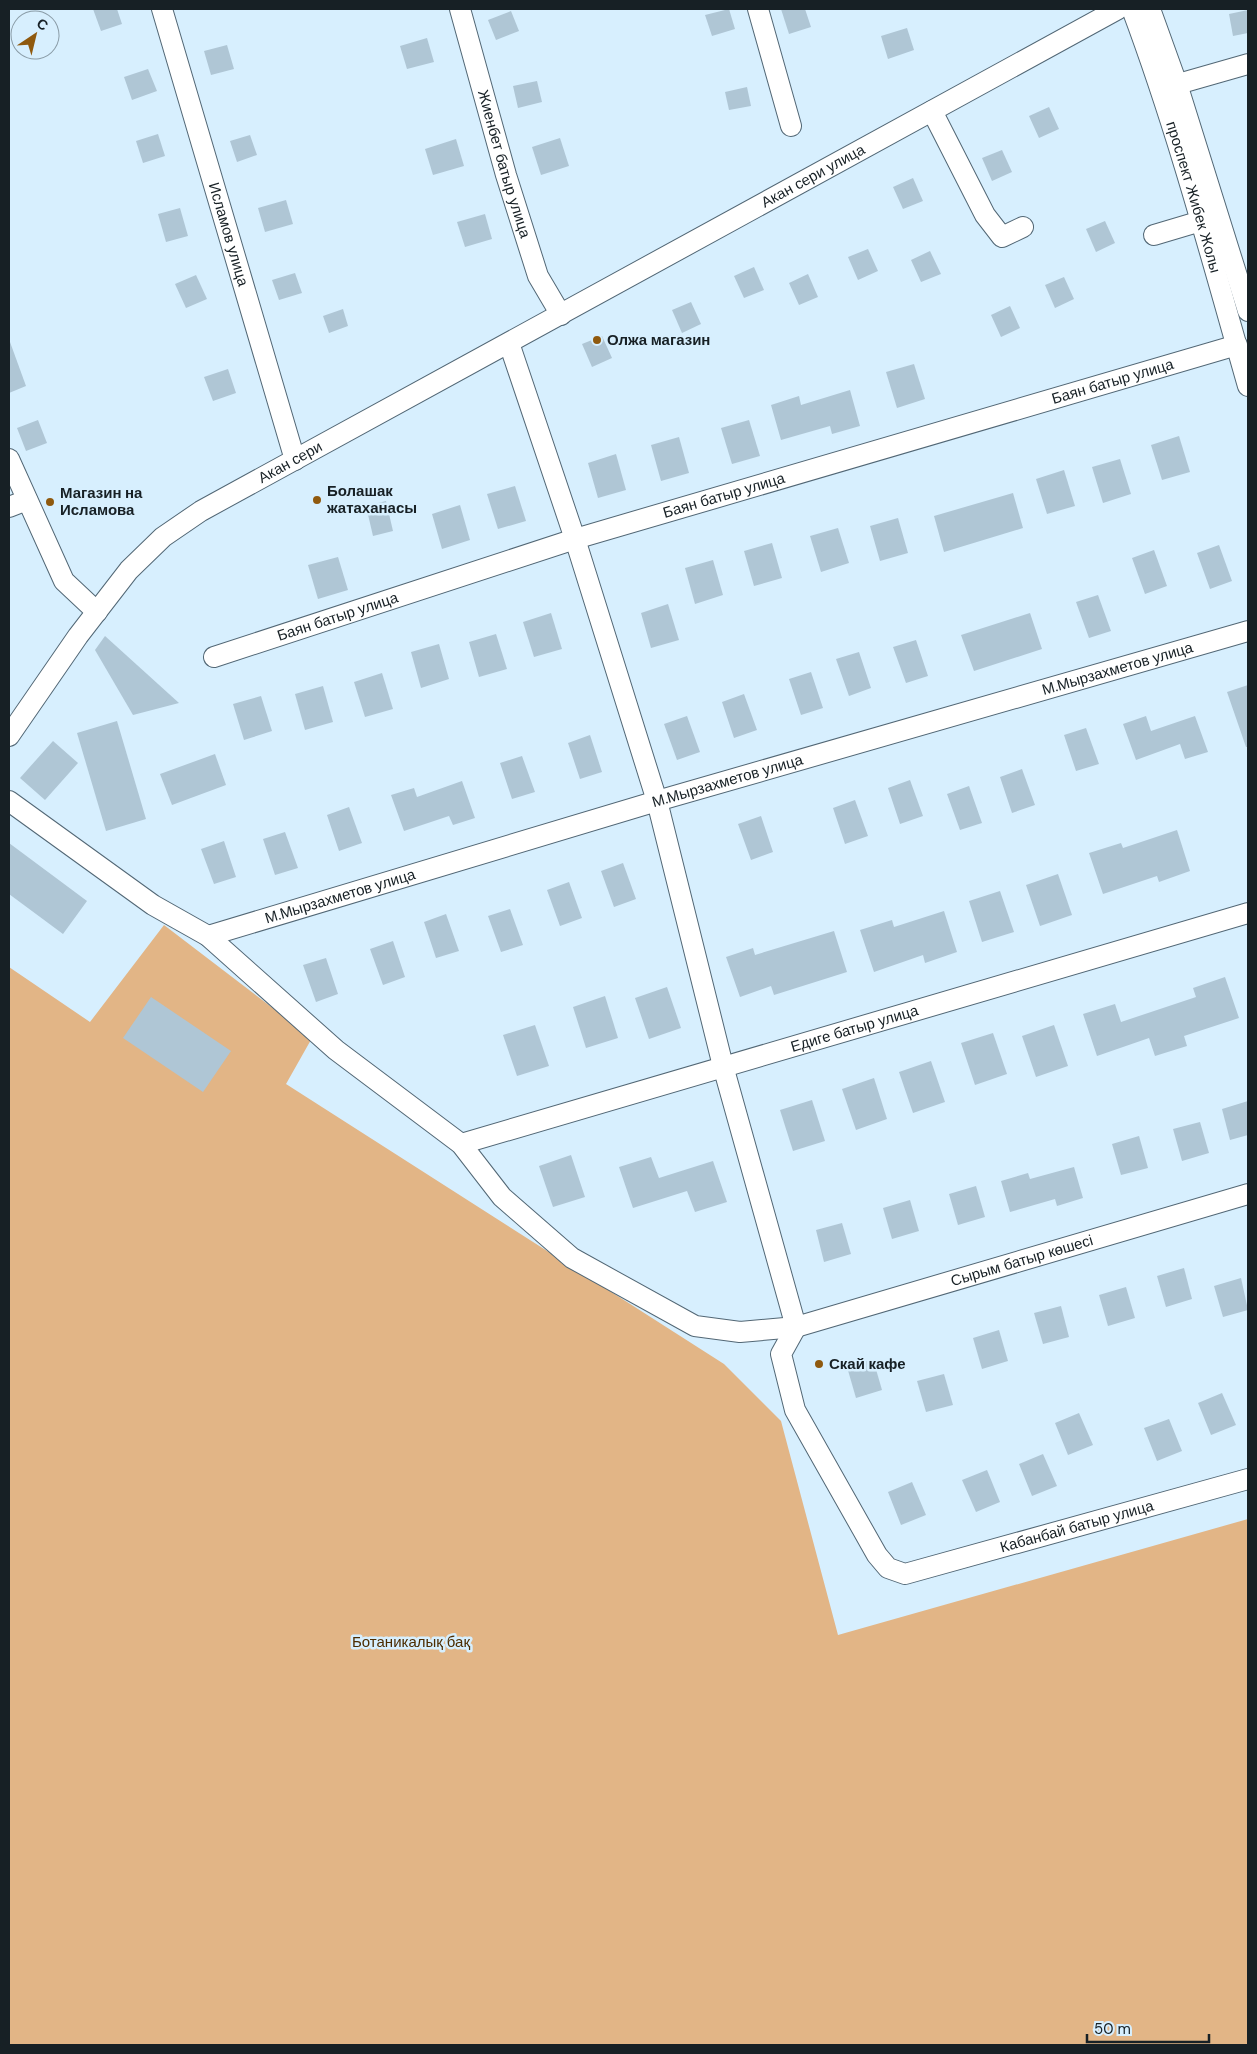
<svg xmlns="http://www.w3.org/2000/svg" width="1257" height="2054" font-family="'DM Sans',sans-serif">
  <rect width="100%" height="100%" fill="#d7effe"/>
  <!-- green -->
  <polygon fill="#e2b586" points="164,925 312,1038 286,1084 724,1364 781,1421 838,1635 1248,1519 1248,2045 9,2045 9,967 90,1022"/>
  <!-- building -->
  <g fill="#afc6d5">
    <polygon points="93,9 117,9 122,24 101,31"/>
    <polygon points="729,9 735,29 712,36 705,15"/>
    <polygon points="781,9 805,9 811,27 789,34"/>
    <polygon points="1248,10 1248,33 1233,36 1229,14"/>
    <polygon points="511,11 519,31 496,40 488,20"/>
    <polygon points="907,28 914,50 888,59 881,36"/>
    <polygon points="427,38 434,62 407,69 400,46"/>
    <polygon points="227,45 234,69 211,75 204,51"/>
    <polygon points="148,69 157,91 132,100 124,77"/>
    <polygon points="537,81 542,102 518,108 513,86"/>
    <polygon points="747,87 751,106 729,110 725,92"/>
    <polygon points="1049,107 1059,129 1039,138 1029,116"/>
    <polygon points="158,134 165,156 143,163 136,141"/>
    <polygon points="250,135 257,155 237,162 230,141"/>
    <polygon points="560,138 569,166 541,175 532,147"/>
    <polygon points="456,139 464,166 433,175 425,149"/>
    <polygon points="1002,150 1012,172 992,181 982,158"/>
    <polygon points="913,178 923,201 903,209 893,187"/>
    <polygon points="286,200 293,224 265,232 258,208"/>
    <polygon points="180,208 188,236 166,242 158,214"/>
    <polygon points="485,214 492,239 465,247 457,222"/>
    <polygon points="1105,221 1115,243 1096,252 1086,229"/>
    <polygon points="868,249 878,271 858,280 848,257"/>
    <polygon points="930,251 941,274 921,282 911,260"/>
    <polygon points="754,267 764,290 744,298 734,276"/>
    <polygon points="295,273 302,293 279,300 272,280"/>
    <polygon points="808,274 818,297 799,305 789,283"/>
    <polygon points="196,275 207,299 186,308 175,284"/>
    <polygon points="1064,277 1074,299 1055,308 1045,285"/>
    <polygon points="691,302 701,324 682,333 672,310"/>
    <polygon points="1010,306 1020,328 1001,337 991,315"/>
    <polygon points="343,309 348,326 329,333 323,316"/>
    <polygon points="602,336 612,358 592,367 582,344"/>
    <polygon points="10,342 26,386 9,393 9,343"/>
    <polygon points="914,364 925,399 897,408 886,372"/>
    <polygon points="228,369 236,393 213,401 204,377"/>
    <polygon points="850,390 860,426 832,434 830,426 781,440 771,405 799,396 801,405"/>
    <polygon points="38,420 47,443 26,451 17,428"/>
    <polygon points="749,420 760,456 732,464 721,428"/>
    <polygon points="1179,436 1190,472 1162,480 1151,445"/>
    <polygon points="679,437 689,473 661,481 651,445"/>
    <polygon points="616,454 626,490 598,498 588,463"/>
    <polygon points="1120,459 1131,494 1103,503 1092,467"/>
    <polygon points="1064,470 1075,506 1047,514 1036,479"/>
    <polygon points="515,486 526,521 498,529 487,494"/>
    <polygon points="1013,493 1023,528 944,552 934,516"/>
    <polygon points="386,501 393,531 373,536 366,506"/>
    <polygon points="460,505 470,540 442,549 432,514"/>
    <polygon points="898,518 908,553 880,561 870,526"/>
    <polygon points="838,528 849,563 821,572 810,536"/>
    <polygon points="772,543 782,578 754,586 744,551"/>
    <polygon points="1219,545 1232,581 1210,589 1197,553"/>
    <polygon points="1154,550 1167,586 1145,594 1132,558"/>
    <polygon points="338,557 348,590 318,599 308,565"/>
    <polygon points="713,560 723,595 695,604 685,568"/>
    <polygon points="1098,595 1111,631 1089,638 1076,602"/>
    <polygon points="668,604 679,640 651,648 641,613"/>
    <polygon points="551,613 562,649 534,657 523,622"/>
    <polygon points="1030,613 1042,649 974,671 961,635"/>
    <polygon points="496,634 507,669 479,677 469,642"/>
    <polygon points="105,636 179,703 133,715 95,650"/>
    <polygon points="916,640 928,676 906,683 893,647"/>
    <polygon points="439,644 449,679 421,688 411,652"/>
    <polygon points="859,652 871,688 849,696 836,659"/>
    <polygon points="811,672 823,708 801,715 789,679"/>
    <polygon points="382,673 393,709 365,717 354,682"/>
    <polygon points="1248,685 1248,747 1246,747 1227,692"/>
    <polygon points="323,686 333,722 305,730 295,694"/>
    <polygon points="744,694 757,730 734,738 722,702"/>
    <polygon points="261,696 272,731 244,740 233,704"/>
    <polygon points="687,716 700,752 677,760 664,724"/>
    <polygon points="1146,716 1151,731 1195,716 1208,752 1185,759 1180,744 1136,760 1123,724"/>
    <polygon points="117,721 146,819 106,831 77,733"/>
    <polygon points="1086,728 1099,764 1076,771 1064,735"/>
    <polygon points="590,735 602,772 580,779 568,743"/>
    <polygon points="53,741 78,763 45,800 20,778"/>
    <polygon points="215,754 226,785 172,805 160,774"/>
    <polygon points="522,756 535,792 512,799 500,763"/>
    <polygon points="1022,769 1035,805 1012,813 1000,777"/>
    <polygon points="910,780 923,816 900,824 888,788"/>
    <polygon points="462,781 475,818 453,825 449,816 404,831 391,795 414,788 417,797"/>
    <polygon points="969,786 982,823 960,830 947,794"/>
    <polygon points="855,800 868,836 845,844 833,808"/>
    <polygon points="349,807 362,843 339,851 327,815"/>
    <polygon points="761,816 773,852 751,860 738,824"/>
    <polygon points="1177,830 1190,871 1159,882 1157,876 1103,894 1089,853 1121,843 1123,848"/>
    <polygon points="285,832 298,868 275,875 263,839"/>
    <polygon points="224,841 236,877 214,884 201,849"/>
    <polygon points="9,843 87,901 63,934 9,894"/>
    <polygon points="623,863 636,899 614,907 601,871"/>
    <polygon points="1058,874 1072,915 1040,926 1026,885"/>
    <polygon points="569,882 582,918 560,926 547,890"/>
    <polygon points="1000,891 1014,932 982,942 969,901"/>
    <polygon points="510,909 523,945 501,952 488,916"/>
    <polygon points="944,911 957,952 925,963 923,955 874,972 860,930 892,920 894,927"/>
    <polygon points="446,914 459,951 436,958 424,922"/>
    <polygon points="834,931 847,972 774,995 771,986 740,997 726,957 753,948 755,955"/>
    <polygon points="393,941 405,977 383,985 370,949"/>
    <polygon points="326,958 338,994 316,1002 303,965"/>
    <polygon points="1225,977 1239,1018 1184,1036 1187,1046 1155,1056 1149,1038 1097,1056 1083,1014 1115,1004 1121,1022 1196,997 1193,988"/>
    <polygon points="667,987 681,1028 649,1039 635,998"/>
    <polygon points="605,996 618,1038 586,1048 573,1007"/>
    <polygon points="151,997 231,1051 203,1092 123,1038"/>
    <polygon points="535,1025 549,1066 517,1076 503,1035"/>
    <polygon points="1054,1025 1068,1066 1036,1077 1022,1036"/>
    <polygon points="993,1033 1007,1074 975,1085 961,1043"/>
    <polygon points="931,1061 945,1102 913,1113 899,1072"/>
    <polygon points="874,1078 887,1119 856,1130 842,1089"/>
    <polygon points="812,1100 825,1141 793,1151 780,1110"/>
    <polygon points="1248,1101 1248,1135 1230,1140 1222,1109"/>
    <polygon points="1200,1122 1209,1153 1182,1161 1173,1129"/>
    <polygon points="1139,1136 1148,1168 1121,1175 1112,1144"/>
    <polygon points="571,1155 585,1197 553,1207 539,1166"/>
    <polygon points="651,1157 659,1178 713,1161 727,1202 695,1212 687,1191 633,1208 619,1167"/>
    <polygon points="1074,1167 1083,1198 1057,1206 1055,1199 1010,1212 1001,1181 1028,1173 1030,1179"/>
    <polygon points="976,1186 985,1217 958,1225 949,1194"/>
    <polygon points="910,1200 919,1231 892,1239 883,1208"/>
    <polygon points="842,1223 851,1254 824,1262 816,1230"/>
    <polygon points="1184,1268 1192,1299 1166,1307 1157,1276"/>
    <polygon points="1241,1278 1248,1310 1223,1317 1214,1286"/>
    <polygon points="1126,1287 1135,1318 1108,1326 1099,1295"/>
    <polygon points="1061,1306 1069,1337 1043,1344 1034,1313"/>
    <polygon points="999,1330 1008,1361 982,1369 973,1338"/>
    <polygon points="873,1359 882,1390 856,1398 847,1367"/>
    <polygon points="944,1374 953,1405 926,1412 917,1381"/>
    <polygon points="1222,1393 1236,1425 1211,1435 1198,1403"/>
    <polygon points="1079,1413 1093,1445 1068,1455 1055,1423"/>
    <polygon points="1169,1419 1182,1451 1157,1461 1144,1428"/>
    <polygon points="1043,1454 1057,1486 1032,1496 1019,1464"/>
    <polygon points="987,1470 1000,1502 976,1512 962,1480"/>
    <polygon points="912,1482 926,1515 901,1525 888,1492"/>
  </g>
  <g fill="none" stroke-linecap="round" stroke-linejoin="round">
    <defs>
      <g id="minor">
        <path id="s1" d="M162,9l133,451"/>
        <path id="s2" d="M460,9l46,166 32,101 23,39"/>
        <polyline points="758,9 791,126"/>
        <path id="s3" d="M1132,9c46,123 80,251 116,377"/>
        <polyline points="1150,9 1177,84 1248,311"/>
        <polyline points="1164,88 1248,64"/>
        <polyline points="932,111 985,215 1002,237 1023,227"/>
        <polyline points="1154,235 1201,221"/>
        <path id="s4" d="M509,343l66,196 82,262 66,265 73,261 -15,27 14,56 82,145 11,13 17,6 343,-95"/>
        <polyline points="9,459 64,581 97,612"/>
        <polyline points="9,507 27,500"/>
        <path id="s5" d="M214,657l361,-118 662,-194"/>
        <path id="s6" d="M9,736l69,-100 51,-66 34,-33 38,-26 917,-502"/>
        <path id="s7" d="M9,801l144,104 55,31 128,114 125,94 41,53 70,61 123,68 45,6 56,-5 452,-133"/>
        <path id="s8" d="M208,936l449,-135 591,-170"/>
        <path id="s9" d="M461,1144l787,-231"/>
      </g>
    </defs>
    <!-- minor casing -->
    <use href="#minor" stroke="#526775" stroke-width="22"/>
    <!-- minor -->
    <use href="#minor" stroke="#fff" stroke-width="20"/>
  </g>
  <!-- markers -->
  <g fill="#8f590e" stroke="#d7effe" stroke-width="2">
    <circle cx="597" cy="340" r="5"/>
    <circle cx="317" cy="500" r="5"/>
    <circle cx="50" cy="502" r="5"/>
    <circle cx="819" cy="1364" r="5"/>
  </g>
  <g text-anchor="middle" stroke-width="5" stroke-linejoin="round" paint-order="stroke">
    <!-- street labels -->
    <g font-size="15" fill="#172025" stroke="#d7effe">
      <text dy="5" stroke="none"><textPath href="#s2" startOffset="161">Жиенбет батыр улица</textPath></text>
      <text dy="5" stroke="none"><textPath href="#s6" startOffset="996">Акан сери улица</textPath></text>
      <text dy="5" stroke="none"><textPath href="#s3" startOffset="198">проспект Жибек Жолы</textPath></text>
      <text dy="5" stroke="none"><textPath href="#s1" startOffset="235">Исламов улица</textPath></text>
      <text dy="5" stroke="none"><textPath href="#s5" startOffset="940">Баян батыр улица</textPath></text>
      <text dy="5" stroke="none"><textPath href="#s6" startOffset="400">Акан сери</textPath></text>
      <text dy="5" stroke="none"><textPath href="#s5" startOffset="535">Баян батыр улица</textPath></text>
      <text dy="5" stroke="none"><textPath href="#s5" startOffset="130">Баян батыр улица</textPath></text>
      <text dy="5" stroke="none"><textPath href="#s8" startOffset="948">М.Мырзахметов улица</textPath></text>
      <text dy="5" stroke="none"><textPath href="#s8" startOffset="542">М.Мырзахметов улица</textPath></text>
      <text dy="5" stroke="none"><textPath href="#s8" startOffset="138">М.Мырзахметов улица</textPath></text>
      <text dy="5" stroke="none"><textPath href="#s9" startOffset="410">Едиге батыр улица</textPath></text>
      <text dy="5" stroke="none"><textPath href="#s7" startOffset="1206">Сырым батыр көшесі</textPath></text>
      <text dy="5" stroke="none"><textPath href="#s4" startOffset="1494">Кабанбай батыр улица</textPath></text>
    </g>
    <!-- poi labels -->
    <g font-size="15" font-weight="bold" fill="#172025" stroke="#d7effe" text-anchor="start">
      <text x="607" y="345">Олжа магазин</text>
      <text x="327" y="496">Болашак<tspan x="327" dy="17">жатаханасы</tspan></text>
      <text x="60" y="498">Магазин на<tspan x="60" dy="17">Исламова</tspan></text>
      <text x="829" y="1369">Скай кафе</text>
    </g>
    <!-- park labels -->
    <g font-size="15" fill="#4c2c00" stroke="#d7effe">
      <text x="411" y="1647">Ботаникалық бақ</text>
    </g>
  </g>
  <!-- border -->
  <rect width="1257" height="2054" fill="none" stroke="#172025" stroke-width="20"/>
  <!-- north arrow -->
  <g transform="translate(35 35) rotate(35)"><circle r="24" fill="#d7effe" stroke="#8a9ca7"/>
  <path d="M0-4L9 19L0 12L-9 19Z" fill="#8f590e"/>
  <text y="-8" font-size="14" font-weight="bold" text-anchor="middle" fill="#172025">С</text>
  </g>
  <!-- scale -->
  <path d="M1087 2034v8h122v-8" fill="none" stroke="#172025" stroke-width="2.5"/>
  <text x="1094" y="2034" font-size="15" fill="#172025" stroke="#d7effe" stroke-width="4" paint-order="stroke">50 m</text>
</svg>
